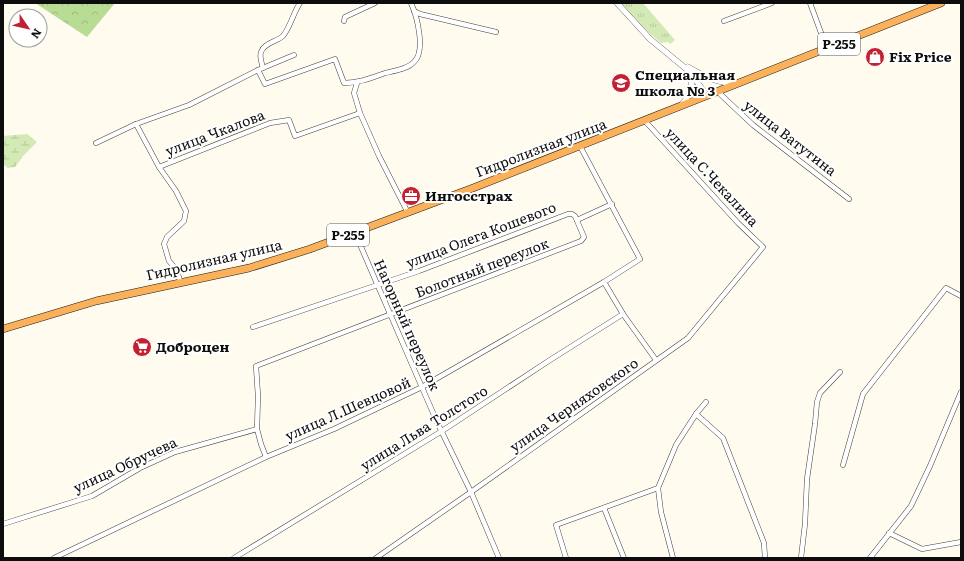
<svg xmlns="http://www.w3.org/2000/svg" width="964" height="561" font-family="Literata,serif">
  <defs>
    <pattern id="grass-tufts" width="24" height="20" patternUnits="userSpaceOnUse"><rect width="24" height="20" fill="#d4eab6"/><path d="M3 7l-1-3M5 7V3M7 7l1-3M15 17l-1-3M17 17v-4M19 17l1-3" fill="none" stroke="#b5c89b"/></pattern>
    <pattern id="forest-crowns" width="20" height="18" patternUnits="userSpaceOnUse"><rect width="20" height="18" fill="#b9dc95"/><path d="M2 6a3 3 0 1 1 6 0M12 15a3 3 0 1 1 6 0" fill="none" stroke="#9ebc7f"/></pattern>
    <pattern id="wetland-marsh" width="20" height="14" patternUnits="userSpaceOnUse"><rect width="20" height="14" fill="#d4eab6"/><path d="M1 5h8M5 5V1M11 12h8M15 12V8" fill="none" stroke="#b5c89b"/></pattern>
  </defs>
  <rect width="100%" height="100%" fill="#fffbee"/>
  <!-- grass -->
  <polygon fill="url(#grass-tufts)" points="621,3 643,3 675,40 670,44 668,42 661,43 648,32"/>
  <!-- forest -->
  <polygon fill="url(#forest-crowns)" points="35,3 115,3 87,37"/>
  <!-- wetland -->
  <polygon fill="url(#wetland-marsh)" points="27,134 37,142 24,155 15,167 8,168 3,164 3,136"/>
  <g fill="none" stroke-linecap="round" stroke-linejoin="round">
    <defs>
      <g id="minor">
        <polyline points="810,3 827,49"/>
        <polyline points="414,11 420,14 496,32"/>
        <polyline points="344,21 345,17 375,3"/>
        <polyline points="724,21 772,3"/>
        <path d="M263,68c-1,-5 -4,-10 -2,-16 3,-9 15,-10 22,-16 8,-10 10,-23 17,-33"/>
        <path d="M258,70l7,14 70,-25 9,24c15,0 27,-5 41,-10 9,-2 23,-4 29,-11 12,-11 3,-46 -3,-59"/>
        <polyline points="357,83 354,93 360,113 379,156 408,213"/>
        <polyline points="718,92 753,125 849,199"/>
        <polyline points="96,143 136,124"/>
        <polyline points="159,167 270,123 289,120 295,136 360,113"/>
        <polyline points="577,220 612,204"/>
        <polyline points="355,233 437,422 471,492 499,558"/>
        <polyline points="604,282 623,314 656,360"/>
        <polyline points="181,283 176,269 169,261 164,244 167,237 184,221 186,211 176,191 159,167 136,124 189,105 258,70 294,55"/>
        <polyline points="253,327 419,271 568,214 572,214 575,216 584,237 581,241 256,366 258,396 257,429 261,444 266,457"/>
        <polyline points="696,414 723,438 764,543 765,558"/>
        <polyline points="843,465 863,394 946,288 961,296"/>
        <polyline points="604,508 624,558"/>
        <polyline points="3,524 92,496 140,468 175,452 257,429"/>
        <polyline points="889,533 922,549 961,542"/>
        <polyline points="54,558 266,457 334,429 422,387 604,282 640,259 580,146"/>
        <polyline points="234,558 442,431 550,360 623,314"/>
        <polyline points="376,558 471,492 688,338 763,247 738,223 645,121"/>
        <polyline points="566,558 556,525 658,488"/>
        <polyline points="673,558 661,512 658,488 676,445 696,414 706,402"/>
        <polyline points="801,558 805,524 807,479 815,424 817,402 820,393 840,372"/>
        <polyline points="870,558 911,506 930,466 961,392"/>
      </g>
      <g id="tertiary">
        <polyline points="617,3 650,39 690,72 707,96"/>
        <path d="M688,67c17,10 28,15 47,17"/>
        <path d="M681,106c9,-12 14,-17 8,-32"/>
      </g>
      <polyline id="trunk" points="3,329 96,301 249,268 310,249 473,188 941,3"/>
    </defs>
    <!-- minor casing -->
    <use href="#minor" stroke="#404040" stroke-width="5.5"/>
    <!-- tertiary casing -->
    <use href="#tertiary" stroke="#404040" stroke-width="6"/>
    <!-- trunk casing -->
    <use href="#trunk" stroke="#1e1e1e" stroke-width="8"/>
    <!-- minor -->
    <use href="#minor" stroke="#fff" stroke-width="4.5"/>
    <!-- tertiary -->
    <use href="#tertiary" stroke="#fff" stroke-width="5.5"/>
    <!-- trunk -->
    <use href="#trunk" stroke="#fab159" stroke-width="7"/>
  </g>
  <!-- icons -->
  <defs>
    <symbol id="shop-disc" viewBox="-11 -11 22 22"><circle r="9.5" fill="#c12132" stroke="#fff"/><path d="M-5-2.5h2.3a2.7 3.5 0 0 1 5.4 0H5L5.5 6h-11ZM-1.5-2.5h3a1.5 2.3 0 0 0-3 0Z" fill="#fff"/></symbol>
    <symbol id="school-disc" viewBox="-11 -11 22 22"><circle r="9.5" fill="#c12132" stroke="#fff"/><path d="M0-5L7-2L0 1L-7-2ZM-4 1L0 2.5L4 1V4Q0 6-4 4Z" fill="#fff"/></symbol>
    <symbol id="office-disc" viewBox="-11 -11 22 22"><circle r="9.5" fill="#c12132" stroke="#fff"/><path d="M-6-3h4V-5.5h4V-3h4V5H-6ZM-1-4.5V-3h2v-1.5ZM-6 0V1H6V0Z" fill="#fff"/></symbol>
    <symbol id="supermarket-disc" viewBox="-11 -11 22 22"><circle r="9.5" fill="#c12132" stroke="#fff"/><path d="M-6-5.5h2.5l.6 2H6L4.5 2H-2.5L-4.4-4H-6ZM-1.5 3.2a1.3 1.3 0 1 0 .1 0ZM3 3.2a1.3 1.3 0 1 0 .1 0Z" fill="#fff"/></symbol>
  </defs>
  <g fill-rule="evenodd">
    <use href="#shop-disc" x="864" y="46" width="22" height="22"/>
    <use href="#school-disc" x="610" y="72" width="22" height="22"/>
    <use href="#office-disc" x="400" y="185" width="22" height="22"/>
    <use href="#supermarket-disc" x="131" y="336" width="22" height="22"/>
  </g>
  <g text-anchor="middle" stroke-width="4" stroke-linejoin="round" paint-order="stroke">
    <!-- shield labels -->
    <g fill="#fff" stroke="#565656" stroke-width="1">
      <rect x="818" y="33" width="42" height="22" rx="3"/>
      <rect x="327" y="224" width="42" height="22" rx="3"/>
    </g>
    <g font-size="13" font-weight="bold" fill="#0d0d0d">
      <text x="839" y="49">Р-255</text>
      <text x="348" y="240">Р-255</text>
    </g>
    <!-- poi labels -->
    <g font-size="14" font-weight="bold" fill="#0d0d0d" stroke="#fff" text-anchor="start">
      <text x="889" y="62">Fix Price</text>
      <text x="635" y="80">Специальная<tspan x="635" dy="16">школа № 3</tspan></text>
      <text x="425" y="201">Ингосстрах</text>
      <text x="156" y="352">Доброцен</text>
    </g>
    <!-- street labels -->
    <g font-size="14" fill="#0d0d0d" stroke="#fff">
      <text transform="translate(215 133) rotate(-21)" y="5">улица Чкалова</text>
      <text transform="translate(790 138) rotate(38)" y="5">улица Ватутина</text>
      <text transform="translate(541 148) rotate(-21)" y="5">Гидролизная улица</text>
      <text transform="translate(712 177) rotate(47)" y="5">улица С.Чекалина</text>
      <text transform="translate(481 235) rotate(-21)" y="5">улица Олега Кошевого</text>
      <text transform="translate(214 260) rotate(-13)" y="5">Гидролизная улица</text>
      <text transform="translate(482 268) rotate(-21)" y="5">Болотный переулок</text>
      <text transform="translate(407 325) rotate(66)" y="5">Нагорный переулок</text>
      <text transform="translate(574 405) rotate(-35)" y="5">улица Черняховского</text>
      <text transform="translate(348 409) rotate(-24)" y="5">улица Л.Шевцовой</text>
      <text transform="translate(424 428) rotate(-32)" y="5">улица Льва Толстого</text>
      <text transform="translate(125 465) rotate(-25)" y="5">улица Обручева</text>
    </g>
  </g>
  <!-- border -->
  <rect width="964" height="561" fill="none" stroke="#0d0d0d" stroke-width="8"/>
  <!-- north arrow -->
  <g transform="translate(28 28) rotate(124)"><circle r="19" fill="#ffffff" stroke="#9e9e9e"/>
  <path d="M0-3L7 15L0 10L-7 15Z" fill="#c12132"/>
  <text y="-6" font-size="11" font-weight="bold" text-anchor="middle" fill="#0d0d0d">N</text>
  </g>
</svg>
